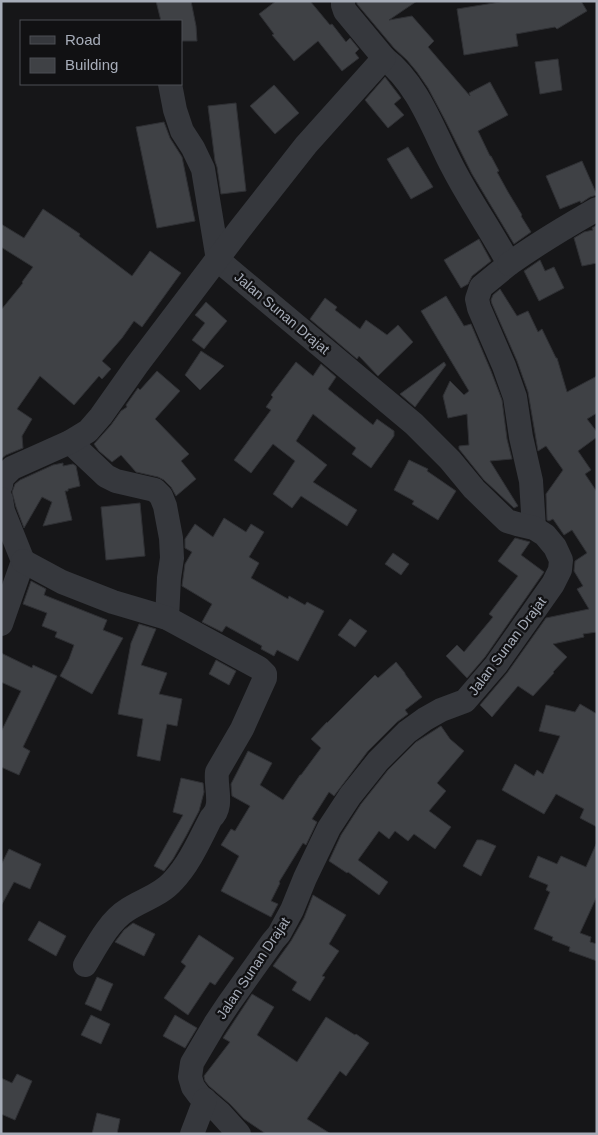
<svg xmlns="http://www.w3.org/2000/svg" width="598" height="1135" font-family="Arial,sans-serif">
  <rect width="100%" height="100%" fill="#161618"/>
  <!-- building -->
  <g fill="#3f4145" stroke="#2f3034">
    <polygon points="156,1 191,1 196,26 197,41 181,41 181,21 161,21"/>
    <polygon points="276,1 310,1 330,25 332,24 346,42 350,38 359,49 355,53 359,58 342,71 318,41 294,61 272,35 274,34 259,14"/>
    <polygon points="357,1 417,1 389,20 412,16 434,41 428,47 470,96 469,93 490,82 508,115 478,131 490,156 491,156 499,171 497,172 508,192 522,215 521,216 531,232 514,244 472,174 445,120 428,88 417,72 407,60 394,48 357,4"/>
    <polygon points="506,1 581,1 587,11 557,29 555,27 516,34 518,46 464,55 457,9"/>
    <polygon points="558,59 562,90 540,94 535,62"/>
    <polygon points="385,77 401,98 394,104 404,115 388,128 365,100"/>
    <polygon points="274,85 299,113 275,134 250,106"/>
    <polygon points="236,103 246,191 221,194 217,167 215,161 208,106"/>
    <polygon points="164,122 170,138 182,157 195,221 157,228 136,127"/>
    <polygon points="408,147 433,187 411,199 387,159"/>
    <polygon points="582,161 597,195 590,197 581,203 580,201 560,209 546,176"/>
    <polygon points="43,209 80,234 79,236 132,276 150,251 181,273 142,327 134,321 122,338 102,361 111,369 102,379 99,376 74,405 40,376 17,409 32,419 22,436 23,448 6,455 1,459 1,310 23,283 22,282 33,267 1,247 1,224 24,238"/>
    <polygon points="597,225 597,263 582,266 574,238 584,232 593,230 592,228"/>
    <polygon points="479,239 491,261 472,276 468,284 461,288 444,260"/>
    <polygon points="540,260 545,271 554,267 564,288 539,301 524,271"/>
    <polygon points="500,289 517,316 528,311 538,332 542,329 556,358 557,358 567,392 597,376 597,413 587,419 597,432 597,437 578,451 591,470 585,474 597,492 597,632 583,634 584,637 553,644 567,657 553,672 554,673 533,696 518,686 492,717 480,705 507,673 546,618 589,609 577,589 583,586 574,571 575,561 587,553 572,530 564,535 553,519 549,521 547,520 546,494 563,470 546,446 538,451 528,392 517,361 492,304 491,300 493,295"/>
    <polygon points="446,296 464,326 471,324 491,371 502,400 507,439 512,459 490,461 518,506 514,508 484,480 459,449 459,446 469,445 467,414 448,418 443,396 450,381 464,395 469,391 421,311"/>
    <polygon points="325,298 337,307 335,310 360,329 366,320 387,335 398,325 413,342 378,376 359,356 357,359 310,319"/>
    <polygon points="206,302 227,321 211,340 204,349 192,340 205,323 195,315"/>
    <polygon points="201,351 224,366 200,390 185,375"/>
    <polygon points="296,362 313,376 321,364 336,377 328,389 373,425 377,419 394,431 394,436 371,468 352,454 356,448 313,414 296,441 327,465 313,482 357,510 347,526 301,496 292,508 273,494 295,461 273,444 251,473 234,460 271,410 266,407 273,397 271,395"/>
    <polygon points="444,362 446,365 415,407 400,394"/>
    <polygon points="157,371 180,391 155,419 189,454 181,461 196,479 176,496 171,487 164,480 158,477 136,472 121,455 112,462 99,451 94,444 111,425 121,411 127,407 126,405 138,388 140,390"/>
    <polygon points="409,460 428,469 427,471 456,491 438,520 412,504 414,501 394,490"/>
    <polygon points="63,463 63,466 73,464 76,466 80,486 68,489 68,491 65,491 72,520 43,526 52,502 42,497 24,528 16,507 12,492 15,484 20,480 53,465"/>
    <polygon points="140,503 145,556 106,560 101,507"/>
    <polygon points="224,518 246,532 251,524 264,532 249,557 259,563 251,578 288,599 289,596 305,605 307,602 324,611 298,661 277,650 274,656 261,649 262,646 226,626 222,632 202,622 212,604 182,586 185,564 192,552 185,548 185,539 195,524 213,537"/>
    <polygon points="515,538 530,542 521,555 544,572 485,657 467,678 446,656 457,645 464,652 493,617 489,614 518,576 498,561"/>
    <polygon points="393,553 409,564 401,575 385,564"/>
    <polygon points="31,581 46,589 44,595 107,620 103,630 123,638 92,694 60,676 69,659 74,645 55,637 57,632 42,626 47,613 23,604"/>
    <polygon points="350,619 367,631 355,647 338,635"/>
    <polygon points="139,624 156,629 141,665 167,673 159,694 182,699 177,726 167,724 160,761 137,756 143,719 118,714 131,643"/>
    <polygon points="1,653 32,668 33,665 57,676 23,747 30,751 19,775 1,767 1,732 21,691 1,682"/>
    <polygon points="216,660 236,671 229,685 209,674"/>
    <polygon points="396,662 405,673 405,674 422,697 405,710 408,714 397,722 368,751 334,796 329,792 312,819 317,822 306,845 303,843 279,882 280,883 271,901 278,904 271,917 221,891 239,856 221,845 231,829 235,831 250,806 232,796 231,784 248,751 272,763 260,785 283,800 300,775 301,775 321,748 311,739 327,722 327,723 375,675 378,678"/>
    <polygon points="580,704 597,714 597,827 580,818 584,809 556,794 544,814 502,790 515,764 534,776 537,770 543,774 560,736 539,731 546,705 575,712"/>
    <polygon points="441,726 450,739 464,751 437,783 446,791 429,811 451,827 435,849 414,834 408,841 395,831 389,839 379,831 358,860 388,882 379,895 348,872 347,873 329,861 341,835 361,804 388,770 416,742"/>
    <polygon points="181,778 203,783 204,792 199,811 186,836 173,859 164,871 154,866 183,815 173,812"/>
    <polygon points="477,840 482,840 496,846 481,876 463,866"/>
    <polygon points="597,842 597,896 580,933 591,937 590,942 597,944 597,961 569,951 570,947 552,940 553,937 534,929 550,892 546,890 548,885 529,877 538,856 557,864 561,856 586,867"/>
    <polygon points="9,849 41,864 30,889 14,882 1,906 1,865"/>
    <polygon points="313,895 346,915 329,944 339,951 322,976 325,977 310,1001 292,990 297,982 273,966 291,941 304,918"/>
    <polygon points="39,921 66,936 56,956 28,940"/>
    <polygon points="133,923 155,934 144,956 115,942 124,930"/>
    <polygon points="199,935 234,958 215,985 210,982 188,1015 164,998 186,966 181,962"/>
    <polygon points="97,977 113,984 101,1011 85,1004"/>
    <polygon points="252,994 274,1007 257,1035 297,1062 326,1017 355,1035 356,1034 369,1043 346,1076 340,1071 307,1119 331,1134 266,1134 244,1119 230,1104 209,1086 205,1081 204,1076 230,1042 223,1038"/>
    <polygon points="91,1015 110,1024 101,1044 81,1035"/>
    <polygon points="175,1015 197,1028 185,1048 163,1036"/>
    <polygon points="17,1074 32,1081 15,1120 1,1114 1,1078 12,1083"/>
    <polygon points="97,1113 120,1119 117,1134 92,1134"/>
  </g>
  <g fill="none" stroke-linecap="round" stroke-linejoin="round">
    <!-- minor -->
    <g stroke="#36383d" stroke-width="24">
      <path d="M384,58c35,27 49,72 69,110 17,33 39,64 56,96l-28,23 -4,12 2,9 25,58 11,31 6,40 10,44 3,47"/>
      <polyline points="170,84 175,110 182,131 193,148 203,169 218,260 414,424 450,460 474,489 507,521 517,524 534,528 545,535 555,547 561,560 560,570 553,584 496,665 465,701 441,710 425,719 407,732 378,761 350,796 329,828 305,878 292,910 279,934 273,941 229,1003 215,1024 192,1063 190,1077 193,1087 199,1095 220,1113 239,1134"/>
      <path d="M509,264c28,-20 58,-38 88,-55"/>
      <polyline points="70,442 106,476 116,481 155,490 161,496 165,506 171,538 172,558 169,578 167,618"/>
      <polyline points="1,485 2,478 12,468 70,442 88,431 101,416 137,365 240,229 306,145 384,58 345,11 343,5 343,1"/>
      <polyline points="1,499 3,511 23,561 1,624"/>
      <path d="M23,561l39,21 51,20 54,16 92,50 6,6v4l-23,51 -25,43c-2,15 7,35 -6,46 -11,21 -21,45 -38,63 -12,14 -31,19 -46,29 -18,11 -31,37 -42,55"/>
      <polyline points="192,1134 205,1100"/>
    </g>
  </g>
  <g text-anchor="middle" stroke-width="4.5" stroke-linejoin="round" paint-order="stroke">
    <!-- street labels -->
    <g font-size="14" fill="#a7adb9" stroke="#111113">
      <text transform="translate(282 313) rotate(40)" y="5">Jalan Sunan Drajat</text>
      <text transform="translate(507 646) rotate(-53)" y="5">Jalan Sunan Drajat</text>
      <text transform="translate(253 968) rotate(-56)" y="5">Jalan Sunan Drajat</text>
    </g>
  </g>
  <!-- border -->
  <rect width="598" height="1135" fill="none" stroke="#a7adb9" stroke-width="5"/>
  <!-- legend -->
  <rect x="20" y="20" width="162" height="65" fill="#111113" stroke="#4d4f55"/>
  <rect x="30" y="36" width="25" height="8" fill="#36383d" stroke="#4d4f55"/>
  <text x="65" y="45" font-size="15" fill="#a7adb9">Road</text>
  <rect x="30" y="58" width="25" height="15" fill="#3f4145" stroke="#4d4f55"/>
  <text x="65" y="70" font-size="15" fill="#a7adb9">Building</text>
</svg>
